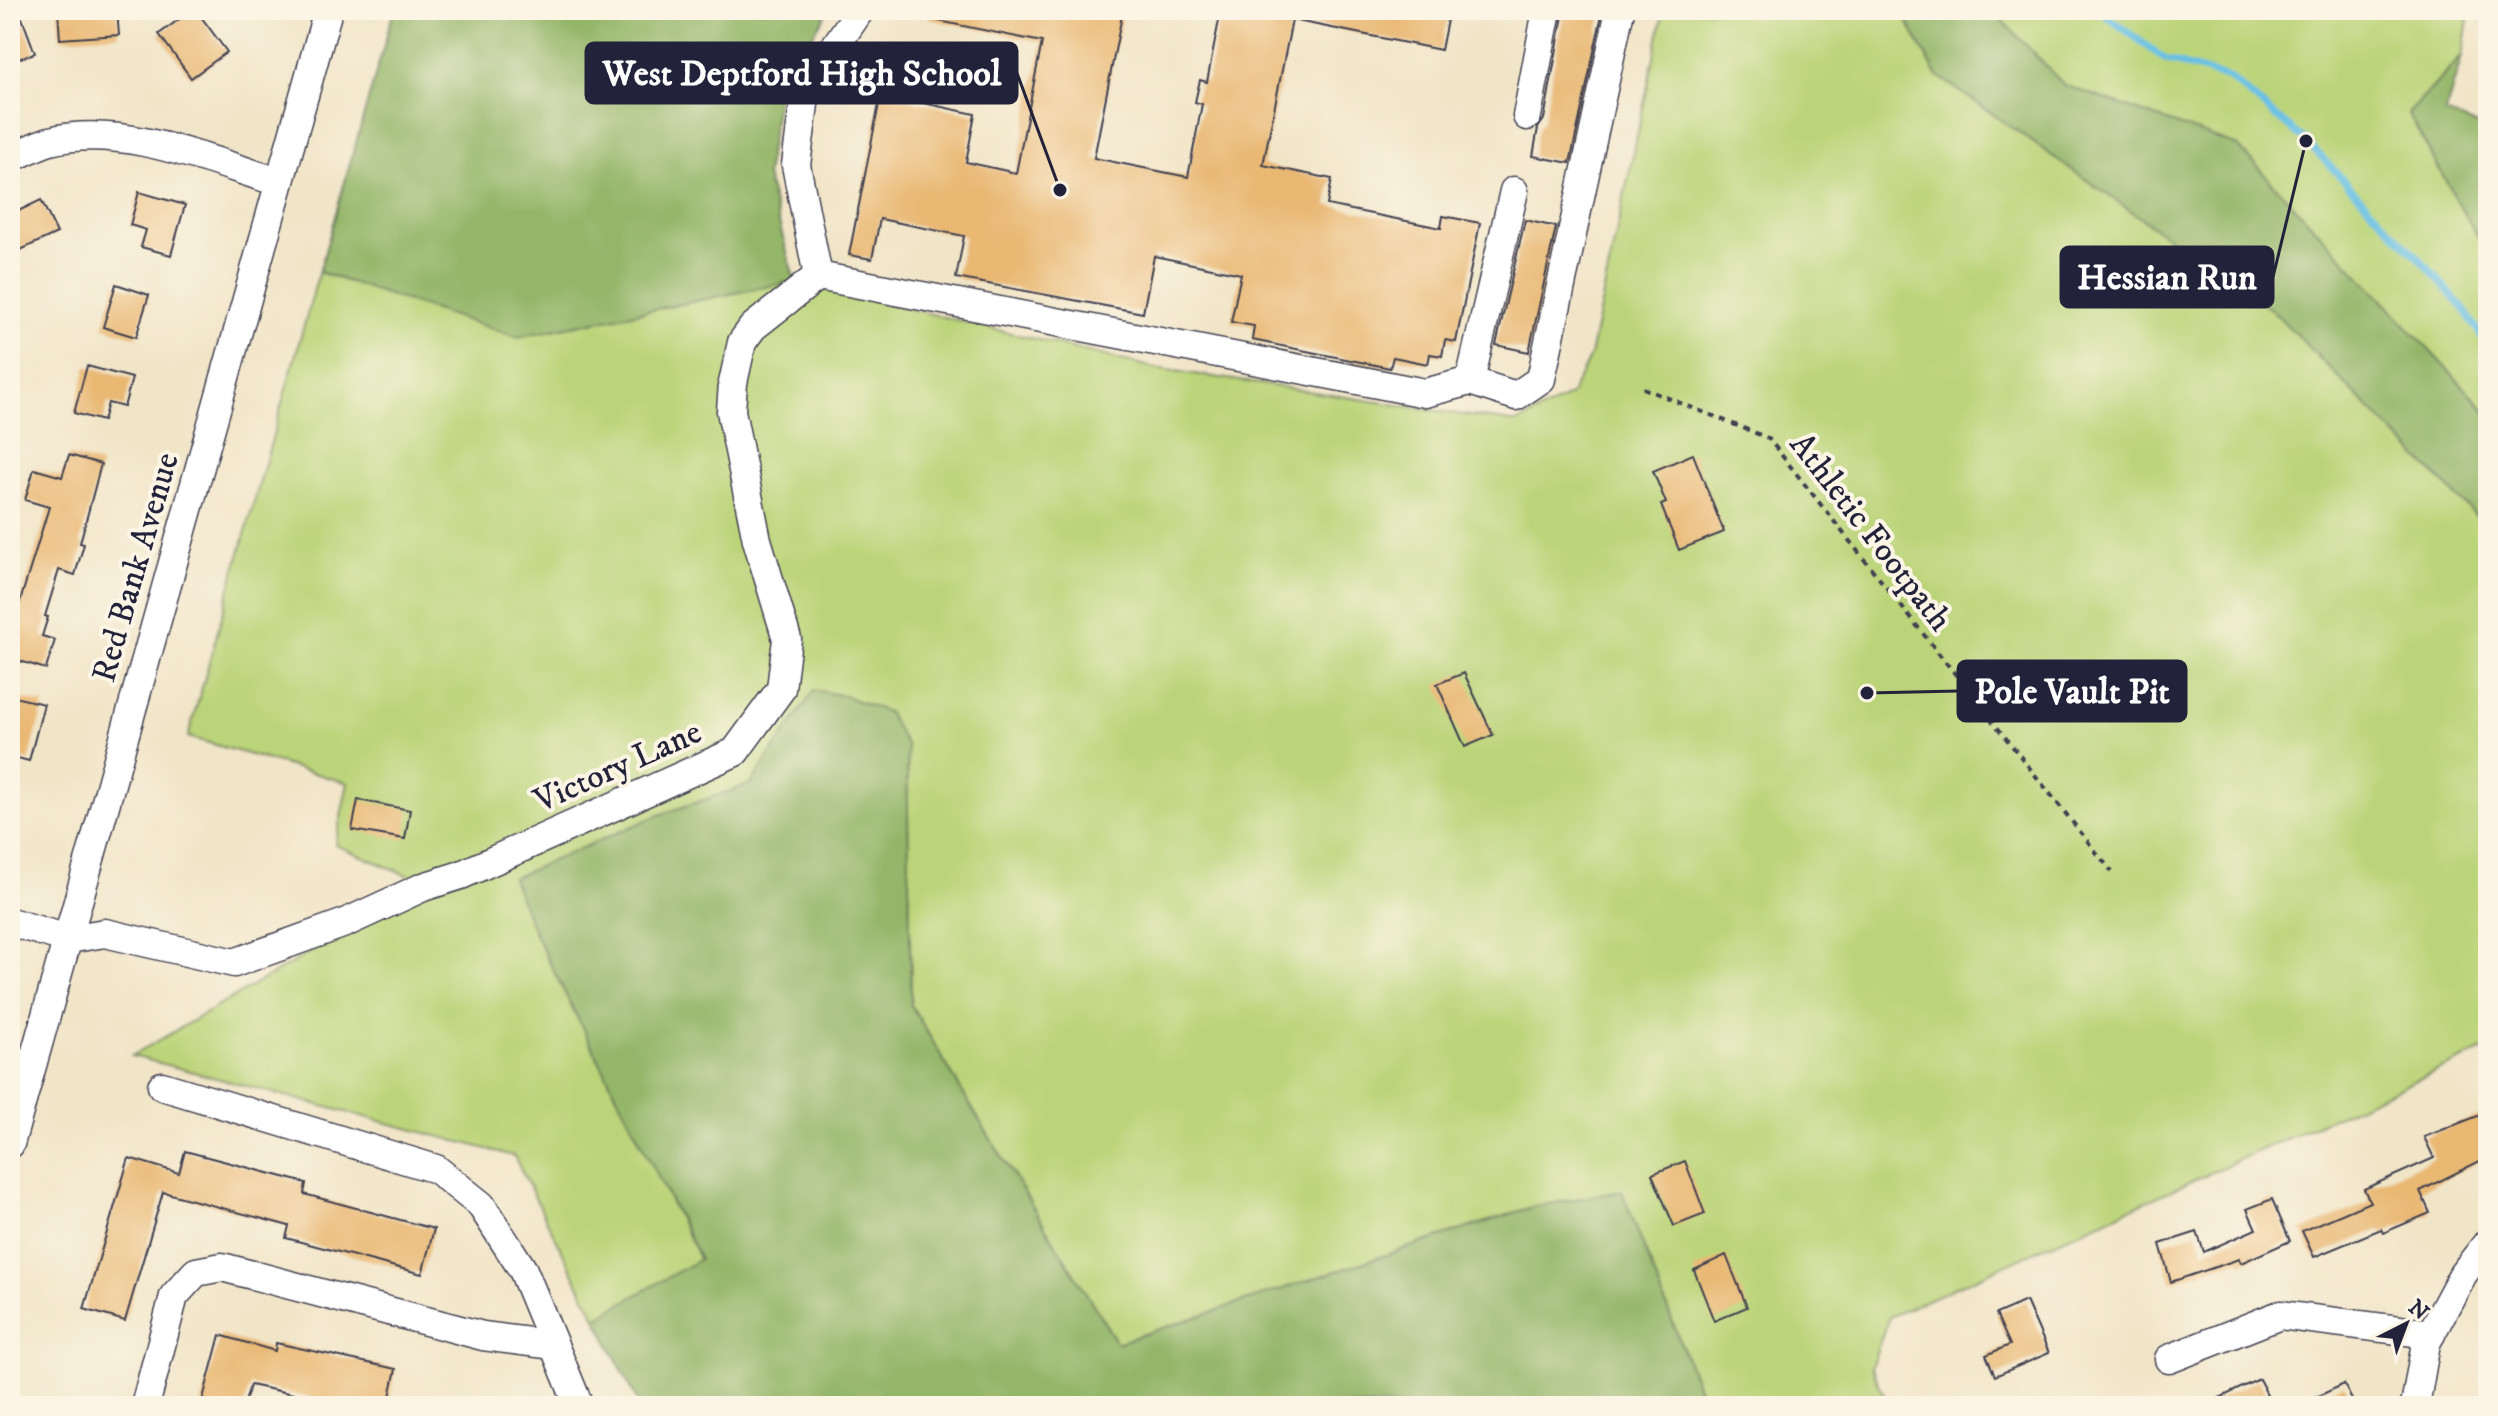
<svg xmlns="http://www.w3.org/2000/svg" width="2498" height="1416" font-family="'IM FELL DW Pica',serif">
  <rect width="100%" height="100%" fill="#fcf5e5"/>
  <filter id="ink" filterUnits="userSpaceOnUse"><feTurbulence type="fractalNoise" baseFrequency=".0125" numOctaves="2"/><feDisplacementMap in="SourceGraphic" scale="16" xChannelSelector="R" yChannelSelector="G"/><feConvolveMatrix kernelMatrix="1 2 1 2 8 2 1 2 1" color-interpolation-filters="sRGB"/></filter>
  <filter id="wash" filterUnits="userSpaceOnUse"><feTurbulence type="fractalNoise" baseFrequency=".006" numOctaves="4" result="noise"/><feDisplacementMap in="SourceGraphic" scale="32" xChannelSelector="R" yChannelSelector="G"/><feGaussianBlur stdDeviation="1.8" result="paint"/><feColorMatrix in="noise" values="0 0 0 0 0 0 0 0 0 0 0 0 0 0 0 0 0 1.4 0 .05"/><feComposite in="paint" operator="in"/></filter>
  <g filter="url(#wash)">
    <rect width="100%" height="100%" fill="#f1e5c8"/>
    <!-- green -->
    <g fill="#bbd479" stroke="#6e7b5a" stroke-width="2">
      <polygon points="1664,10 1901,10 1937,75 2272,310 2488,528 2488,1048 1889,1317 1871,1367 1889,1406 1675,1406 1700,1392 1622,1192 1532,1207 1117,1343 976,1115 911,1005 907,746 751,784 656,816 535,934 700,1260 596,1318 514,1156 132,1056 428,884 335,845 348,783 188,737 319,272 517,337 795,281 1155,368 1517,423 1571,395 1590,356"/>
      <polygon points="1992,10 2470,10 2462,56 2408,114 2488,255 2488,413 2238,146 2064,85"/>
    </g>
    <!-- forest -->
    <g fill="#94b669" stroke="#5b6c52" stroke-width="2">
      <polygon points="394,10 829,10 779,86 766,176 795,281 517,337 319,272"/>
      <polygon points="1901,10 1992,10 2064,85 2238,146 2488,413 2488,528 2272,310 1937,75"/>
      <polygon points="2462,56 2445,113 2488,129 2488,255 2408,114"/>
      <polygon points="814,690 845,696 887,712 907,746 911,1005 976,1115 1117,1343 1532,1207 1622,1191 1700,1393 1674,1406 640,1406 596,1318 700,1259 535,934 512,878 656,816 751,784"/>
    </g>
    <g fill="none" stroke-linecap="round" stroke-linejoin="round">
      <!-- stream -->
      <polyline stroke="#66c0e4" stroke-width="7" points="2098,10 2166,60 2229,78 2306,141 2430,270 2463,308 2488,346"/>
    </g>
    <g id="blocks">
      <!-- building -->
      <g fill="#e9b873">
        <polygon points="10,10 19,10 35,53 10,62"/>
        <polygon points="58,10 117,10 119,35 60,39"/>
        <polygon points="192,10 196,10 227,52 191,78 159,34"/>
        <polygon points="930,10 1123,10 1094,158 1188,177 1202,104 1195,102 1200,80 1207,82 1221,10 1449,10 1441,50 1292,20 1263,165 1332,179 1327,205 1441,228 1443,216 1480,223 1456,342 1445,340 1442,356 1430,354 1428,364 1393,357 1390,368 1252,340 1254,326 1231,322 1241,274 1154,256 1143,313 956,278 964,236 880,219 872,259 849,255 881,94 975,114 966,162 1016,173 1042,42 929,19"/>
        <polygon points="1564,10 1603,10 1570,163 1533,156 1538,128 1544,119"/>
        <polygon points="139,192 185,205 171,255 141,247 146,230 130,225"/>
        <polygon points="41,200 57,233 10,255 10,215"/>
        <polygon points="1525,220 1556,227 1529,352 1496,345"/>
        <polygon points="116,284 149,295 136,337 103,327"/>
        <polygon points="87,366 132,378 124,407 108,403 103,421 74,413"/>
        <polygon points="1693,454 1724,532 1679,550 1661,505 1666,503 1653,471"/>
        <polygon points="69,455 101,464 80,543 84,544 75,575 59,570 45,616 48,617 42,636 55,640 46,669 10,658 10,606 18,608 49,507 25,500 34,469 62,477"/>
        <polygon points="1464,673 1493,735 1465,747 1437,684"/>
        <polygon points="10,696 44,704 29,761 10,756"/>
        <polygon points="358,800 410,810 405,839 352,830"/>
        <polygon points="2488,1112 2488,1157 2420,1191 2430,1213 2383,1233 2381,1229 2314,1257 2302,1231 2370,1202 2364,1189 2434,1158 2424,1137"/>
        <polygon points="185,1151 306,1183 304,1194 434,1229 422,1274 286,1238 289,1226 163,1192 125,1321 84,1309 129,1158 179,1173"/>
        <polygon points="1685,1161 1705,1214 1674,1226 1652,1174"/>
        <polygon points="2272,1199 2290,1241 2241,1263 2239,1259 2171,1282 2160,1244 2197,1232 2204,1252 2256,1229 2247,1209"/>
        <polygon points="1726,1255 1747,1307 1714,1321 1694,1270"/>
        <polygon points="2026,1301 2049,1353 1995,1376 1986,1355 2010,1345 1996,1314"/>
        <polygon points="220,1335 275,1351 276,1343 396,1369 388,1406 351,1406 250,1385 244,1406 201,1406"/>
        <polygon points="2259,1379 2273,1406 2203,1406"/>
        <polygon points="2344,1384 2355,1406 2297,1406"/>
      </g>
    </g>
  </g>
  <g filter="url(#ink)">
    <use href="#blocks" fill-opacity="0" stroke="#413f50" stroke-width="2"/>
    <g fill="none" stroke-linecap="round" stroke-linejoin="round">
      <defs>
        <g id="minor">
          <polyline points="1527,116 1547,10"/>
          <path d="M10,158c13,-5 26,-13 40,-17 73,-18 160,20 229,41"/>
          <polyline points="1514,191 1470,381 1516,396 1541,379 1620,10"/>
          <polyline points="818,276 1425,393 1470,381"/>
          <polyline points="818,276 796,165 806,89 860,10"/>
          <polyline points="10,922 68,939 105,933 234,963 345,923 423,887 461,875 735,752 781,689 787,639 757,540 731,411 733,383 742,342 753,327 818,276"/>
          <polyline points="162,1086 436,1169 481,1205 523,1270 579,1406"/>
          <polyline points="10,1144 328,10"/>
          <polyline points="2169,1359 2280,1315 2431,1334"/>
          <polyline points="145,1406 174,1296 196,1272 222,1267 483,1336 554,1345"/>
          <polyline points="2415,1406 2426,1343 2463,1274 2488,1242"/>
        </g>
      </defs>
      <!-- minor casing -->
      <use href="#minor" stroke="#413f50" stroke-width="31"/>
      <!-- path -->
      <polyline stroke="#413f50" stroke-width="4" stroke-dasharray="6 6" stroke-linecap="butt" points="1643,388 1768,438 2112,872"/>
      <!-- minor -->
      <use href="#minor" stroke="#fff" stroke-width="28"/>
    </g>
  </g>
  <g text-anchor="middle" stroke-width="8" stroke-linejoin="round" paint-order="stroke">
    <!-- street labels -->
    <g font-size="34" fill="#22223b" stroke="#fcf5e5">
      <text transform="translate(1872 531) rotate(52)" y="12">Athletic Footpath</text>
      <text transform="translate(134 567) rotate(-74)" y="12">Red Bank Avenue</text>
      <text transform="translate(617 765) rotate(-24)" y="12">Victory Lane</text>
    </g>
  </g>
  <!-- callouts -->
  <path fill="none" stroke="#22223b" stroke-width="3" d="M1060 190L1017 73M2306 141L2273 277M1867 693L1958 691"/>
  <g fill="#22223b" stroke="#fcf5e5" stroke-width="3">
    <circle cx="1060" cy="190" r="8"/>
    <circle cx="2306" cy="141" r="8"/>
    <circle cx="1867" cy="693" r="8"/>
  </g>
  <g fill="#22223b" stroke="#22223b" stroke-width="3">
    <rect x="586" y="43" width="431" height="60" rx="8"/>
    <rect x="2061" y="247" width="212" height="60" rx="8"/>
    <rect x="1958" y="661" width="228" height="60" rx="8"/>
  </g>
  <g font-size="36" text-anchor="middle" font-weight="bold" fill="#fff">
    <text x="802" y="85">West Deptford High School</text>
    <text x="2167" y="289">Hessian Run</text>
    <text x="2072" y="703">Pole Vault Pit</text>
  </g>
  <!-- margin -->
  <rect width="2498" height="1416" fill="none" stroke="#fcf5e5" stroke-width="40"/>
  <!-- north arrow -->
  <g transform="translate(2406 1324) rotate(42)" stroke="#fcf5e5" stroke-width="6" paint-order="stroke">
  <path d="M0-6L14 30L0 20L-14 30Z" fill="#22223b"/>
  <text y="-12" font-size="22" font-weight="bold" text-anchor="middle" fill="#22223b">N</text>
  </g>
</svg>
